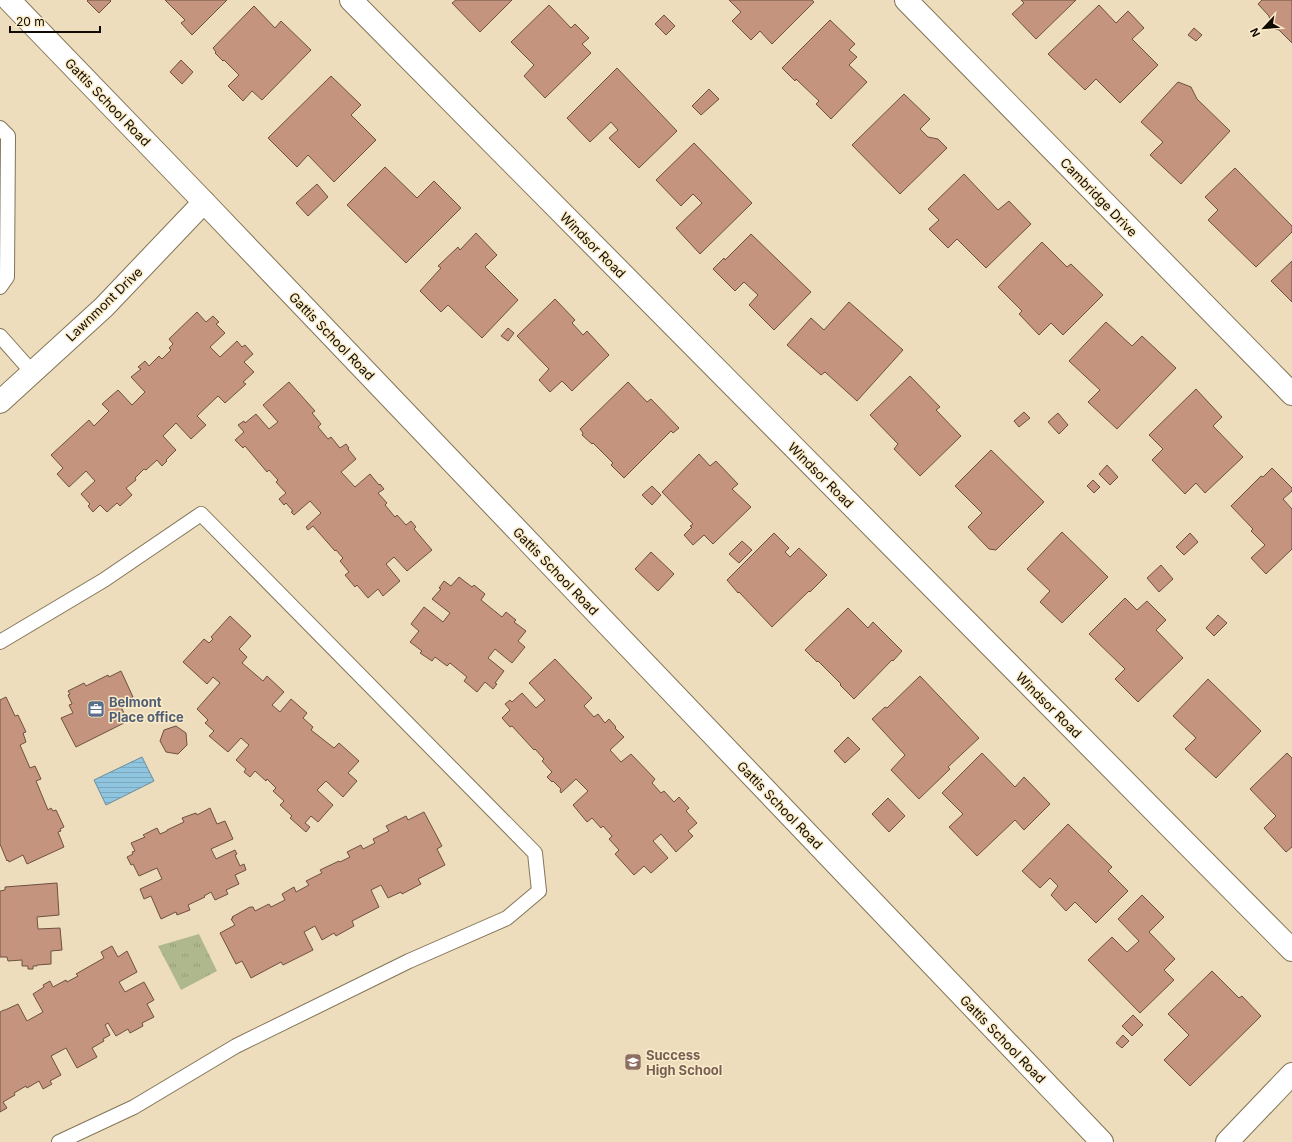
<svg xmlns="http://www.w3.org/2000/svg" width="1292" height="1142" font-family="Inter,sans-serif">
  <defs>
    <pattern id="grass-tufts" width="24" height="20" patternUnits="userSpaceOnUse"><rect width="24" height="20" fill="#afb88d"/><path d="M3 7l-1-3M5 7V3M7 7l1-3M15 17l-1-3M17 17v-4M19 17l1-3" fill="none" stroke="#969d78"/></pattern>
    <pattern id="water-rules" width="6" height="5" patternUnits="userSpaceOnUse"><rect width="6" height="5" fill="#90c5e0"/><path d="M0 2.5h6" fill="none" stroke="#7ba8bf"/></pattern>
  </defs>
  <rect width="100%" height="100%" fill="#edddbc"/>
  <!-- grass -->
  <polygon fill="url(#grass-tufts)" points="199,934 217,971 181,990 158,946"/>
  <!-- water -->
  <polygon fill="url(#water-rules)" stroke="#6a8d9d" points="142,757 154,781 106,805 94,780"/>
  <!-- building -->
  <g fill="#c5947e" stroke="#6e5042">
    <polygon points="88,0 110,0 111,1 99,13 87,1"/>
    <polygon points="165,0 227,0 192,35 181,23 185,20"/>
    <polygon points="456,0 512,0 480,32 452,3"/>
    <polygon points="729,0 812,0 814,2 772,44 760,31 751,40 732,21 741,12"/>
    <polygon points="1021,0 1076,0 1036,39 1012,14 1024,3"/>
    <polygon points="1262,0 1292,0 1292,43 1279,30 1275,29 1271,25 1269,16 1258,4"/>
    <polygon points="549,5 571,28 575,24 589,38 582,44 591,53 545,98 524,76 534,65 511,42"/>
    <polygon points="1099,5 1116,23 1128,11 1144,28 1132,39 1158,65 1120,103 1096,79 1085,90 1048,54"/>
    <polygon points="254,6 275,28 281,21 311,50 262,100 252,91 243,101 228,86 239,75 224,60 223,61 215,53 216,52 213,48"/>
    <polygon points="664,15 675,26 666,35 655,24"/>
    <polygon points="830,20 855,44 849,50 857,57 849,65 867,82 831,119 816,104 819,101 796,79 795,81 782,68"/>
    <polygon points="1194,28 1202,35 1196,41 1188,35"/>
    <polygon points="181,60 193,72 182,84 170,72"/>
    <polygon points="617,68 677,131 639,168 609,138 618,130 611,122 590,142 567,118"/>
    <polygon points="331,76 361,105 351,115 376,140 334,182 308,155 297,167 268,138"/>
    <polygon points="1178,82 1191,87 1197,99 1230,131 1181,184 1150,155 1163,142 1141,122"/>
    <polygon points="709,89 719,99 701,115 692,106"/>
    <polygon points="904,94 930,119 920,129 928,137 938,139 947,148 900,194 852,145"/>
    <polygon points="694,143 752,203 700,254 676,228 702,203 693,194 681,206 656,180"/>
    <polygon points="385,167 417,198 434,181 461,208 406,263 347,205"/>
    <polygon points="1235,168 1292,226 1292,232 1256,267 1208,220 1218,210 1205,197"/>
    <polygon points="964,174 998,210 1009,201 1031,224 986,268 957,239 948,248 929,229 939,220 928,209"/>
    <polygon points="317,184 328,197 308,216 296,203"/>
    <polygon points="476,233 497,255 485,267 518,300 482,338 448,305 441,312 420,291 441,268 438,266 458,247 460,250"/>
    <polygon points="751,234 811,292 774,330 749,305 758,295 744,282 735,291 713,269 724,258 725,260"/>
    <polygon points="1042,242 1067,267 1071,264 1103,295 1063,335 1051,323 1039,335 1019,314 1022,311 998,287"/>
    <polygon points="1292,261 1292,302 1271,281"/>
    <polygon points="555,299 575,320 572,323 583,335 587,331 609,355 572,391 562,381 550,392 539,380 549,369 517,336"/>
    <polygon points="849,302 903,350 857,401 825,372 821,375 787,345 811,318 824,330"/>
    <polygon points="197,312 206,322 213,316 219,322 216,324 225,333 210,347 220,357 237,341 242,347 245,345 253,354 244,362 254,372 243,382 246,384 225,403 218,396 197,416 206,425 191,439 176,423 163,436 176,450 166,460 167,461 162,466 157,460 146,470 144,469 135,478 136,480 126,488 132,495 120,506 117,503 107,512 100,505 93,512 88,506 90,504 81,494 95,481 86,471 69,487 57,474 63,468 51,455 89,420 94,426 109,411 102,404 118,390 132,405 145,392 131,377 141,369 138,367 145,361 149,366 159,356 162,359 171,350 169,348 173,344 169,339"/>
    <polygon points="1106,322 1132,346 1142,336 1176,368 1117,429 1088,402 1100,390 1069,361"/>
    <polygon points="508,328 514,333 508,341 501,336"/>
    <polygon points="910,376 940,407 936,410 961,436 920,476 894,449 898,444 870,415"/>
    <polygon points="289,382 315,411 312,413 321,424 318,427 328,439 331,437 340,448 346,444 349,448 348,449 356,459 341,472 355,487 370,474 379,485 380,484 384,489 378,493 387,503 385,505 395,517 397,515 406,525 411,521 416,527 414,529 432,550 407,571 394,557 386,564 400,581 383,596 378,589 368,598 357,585 355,587 345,575 349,572 340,561 343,558 336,550 335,551 313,526 308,530 306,527 321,513 310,501 294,515 291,512 293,511 286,503 284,505 279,499 286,493 276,482 278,480 269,470 267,472 245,446 243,448 235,440 244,432 238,425 244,421 245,423 256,414 269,429 278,422 263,405"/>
    <polygon points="628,382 647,402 651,399 679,428 673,433 671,431 624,478 611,465 613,463 593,443 592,444 582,435 583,433 580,429"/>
    <polygon points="1196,389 1222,417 1213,426 1243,457 1205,493 1196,483 1185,494 1152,460 1163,449 1149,435"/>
    <polygon points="1024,412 1030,418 1019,427 1014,421"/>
    <polygon points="1058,413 1068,425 1059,434 1048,422"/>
    <polygon points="991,450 1044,502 996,550 989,549 968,527 982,513 955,486"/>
    <polygon points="699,454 710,466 716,461 738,484 732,489 751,507 713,544 704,535 693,545 684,535 692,527 690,526 693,524 662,492"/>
    <polygon points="1107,465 1118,477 1110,485 1099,474"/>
    <polygon points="1272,468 1292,488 1292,491 1283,499 1292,509 1292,549 1266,574 1251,558 1265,545 1251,531 1253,529 1231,506 1261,476 1263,477"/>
    <polygon points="1093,480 1100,487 1094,493 1087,486"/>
    <polygon points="652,486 661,495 652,505 642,495"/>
    <polygon points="1062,532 1108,577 1062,623 1040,602 1050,591 1027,569"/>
    <polygon points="774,533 789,548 785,552 790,557 799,548 827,575 810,592 809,591 772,627 739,592 738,593 727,580"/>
    <polygon points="1190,533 1198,542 1184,555 1176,547"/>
    <polygon points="742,541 752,550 739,563 729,554"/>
    <polygon points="651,552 674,574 658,591 635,569"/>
    <polygon points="1161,565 1173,579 1159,592 1147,578"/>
    <polygon points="459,577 472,587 474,585 485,594 481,600 502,617 506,612 516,620 514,622 526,631 518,641 525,647 512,663 495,649 488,658 504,671 495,683 497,684 493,689 485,682 477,692 464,681 467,677 450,663 447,666 435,657 432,661 420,653 422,651 410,642 419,631 411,624 424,607 443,622 450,613 432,599 441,589 439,588 444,581 451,586"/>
    <polygon points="1125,598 1137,610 1147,601 1166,620 1156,630 1183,658 1138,702 1115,679 1125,669 1089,634"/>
    <polygon points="848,608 868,628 873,622 902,651 893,661 892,660 854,699 840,685 841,684 818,661 817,662 805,650"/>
    <polygon points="1218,615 1227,623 1214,636 1206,628"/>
    <polygon points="230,616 251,636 239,649 247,657 242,663 263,681 267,676 284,692 272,705 280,712 291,699 307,713 303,718 313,727 311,730 334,748 339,743 359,761 348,773 357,781 343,797 326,781 317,790 333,805 318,822 311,816 305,823 310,827 306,832 290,818 292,816 280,805 284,801 273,791 276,788 267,779 266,781 255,771 250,777 244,772 246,769 236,760 249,745 241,738 228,752 209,736 214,731 205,723 208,720 197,709 220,683 213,677 207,684 183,662 204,639 209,643 213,639 211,637"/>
    <polygon points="555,659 592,698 584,706 594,717 598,714 605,723 609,719 616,727 615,728 624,737 610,750 621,762 631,754 655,779 652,783 661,793 664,791 674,802 679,797 689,808 686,811 697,823 688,831 693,836 676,852 661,834 653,841 668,858 651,873 644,866 634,875 615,854 619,850 609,839 612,836 603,826 601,828 592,818 587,822 573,805 588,791 576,779 561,793 560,791 561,789 553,781 552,782 547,777 552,772 542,761 544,759 535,749 534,750 512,726 510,727 502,718 510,710 505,704 510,700 512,702 522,693 536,708 545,700 529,683"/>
    <polygon points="121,671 133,697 119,703 128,721 76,747 61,718 73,713 69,705 72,704 68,695 70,694 68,691 84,683 86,686 108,675 109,677"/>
    <polygon points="920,676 979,738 948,767 950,769 919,799 891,770 905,755 872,719 885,707 887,708"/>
    <polygon points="1208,679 1261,731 1216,778 1185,749 1196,738 1173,716"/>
    <polygon points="6,697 15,716 18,715 26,732 23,733 26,742 20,745 30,768 35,766 41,779 36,781 48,810 51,808 53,811 56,810 64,827 60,829 61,831 58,832 64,847 27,864 23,855 9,862 8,860 7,861 0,844 0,700"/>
    <polygon points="176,726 186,733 187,745 178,754 166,752 160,741 164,730"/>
    <polygon points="848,737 860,749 845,763 834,751"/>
    <polygon points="982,753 1015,787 1024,777 1050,804 1024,830 1015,820 977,856 949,827 963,814 942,793"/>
    <polygon points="1287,753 1292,758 1292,847 1286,852 1264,828 1276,816 1250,789"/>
    <polygon points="888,798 905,816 889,832 872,814"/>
    <polygon points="210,808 217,824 225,821 233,839 211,849 216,859 235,850 237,854 235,855 240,866 244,864 246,870 235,875 239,884 226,890 228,894 215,900 211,892 204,896 205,897 188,905 190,910 177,915 176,912 161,919 151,896 144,899 140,889 162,879 157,868 139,876 133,864 131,865 127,857 133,854 132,852 135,851 131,843 145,837 143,835 157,828 160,834 167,831 167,830 184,822 182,818 196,813 197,815"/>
    <polygon points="424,812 442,846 437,849 445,865 418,879 421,884 402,894 401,892 388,898 381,885 371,890 379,907 352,921 354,926 336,936 334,933 322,940 315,926 304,932 313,950 283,965 281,962 251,978 242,961 236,964 220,933 235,925 231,919 233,918 232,917 250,907 253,907 255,911 269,904 271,907 285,900 282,894 294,887 296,892 309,885 306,881 322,873 320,870 339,861 340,862 350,857 347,852 361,845 363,849 375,843 373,839 389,831 386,826 406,816 408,820"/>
    <polygon points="1068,824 1112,867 1108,871 1128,891 1096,923 1075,902 1066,911 1051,895 1058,886 1050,878 1040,888 1022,871"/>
    <polygon points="57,883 59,915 37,917 38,929 60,928 62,950 51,951 51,964 37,965 37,966 33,966 33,969 28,969 28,966 22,966 22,960 8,961 7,957 0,957 0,891 5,890 5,887"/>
    <polygon points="1142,895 1164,917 1149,932 1175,959 1164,970 1174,980 1140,1013 1088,960 1112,937 1127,952 1139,941 1118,919"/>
    <polygon points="112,946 118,957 127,951 137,972 119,982 125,992 144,982 154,1000 147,1004 154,1017 142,1023 143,1026 130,1033 128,1029 116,1036 108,1023 105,1025 110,1035 103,1039 104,1041 92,1048 97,1057 77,1068 66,1048 51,1056 61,1075 50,1081 52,1084 43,1089 39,1081 27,1088 26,1086 14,1093 15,1095 3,1102 7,1108 0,1112 0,1012 4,1010 5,1010 18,1004 27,1021 43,1012 33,994 44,987 43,985 50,981 53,987 66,980 67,982 78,976 76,974 104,958 101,952"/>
    <polygon points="1212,971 1239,998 1242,996 1261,1016 1190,1086 1164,1060 1189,1035 1168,1014"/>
    <polygon points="1133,1015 1143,1025 1132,1036 1122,1026"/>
    <polygon points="1123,1035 1129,1041 1122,1048 1116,1043"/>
  </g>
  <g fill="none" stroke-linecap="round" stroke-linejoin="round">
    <defs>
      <g id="service">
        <polyline points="0,128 8,136 7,277 0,287"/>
        <polyline points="0,336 32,372"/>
        <polyline points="0,642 104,580 201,514 535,853 539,891 507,918 409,961 236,1046 134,1107 59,1142"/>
      </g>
      <g id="minor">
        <polyline points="351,0 1292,950"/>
        <polyline points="906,0 1292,394"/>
        <polyline points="1227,1142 1292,1074"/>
      </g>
      <polyline id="tertiary" points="0,402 104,307 204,202"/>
      <polyline id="secondary" points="9,0 204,202 1102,1142"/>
    </defs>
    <!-- service casing -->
    <use href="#service" stroke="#827456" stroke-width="16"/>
    <!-- minor casing -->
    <use href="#minor" stroke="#827456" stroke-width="24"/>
    <!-- tertiary casing -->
    <use href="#tertiary" stroke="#827456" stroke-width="24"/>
    <!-- secondary casing -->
    <use href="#secondary" stroke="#827456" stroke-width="24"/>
    <!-- service -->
    <use href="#service" stroke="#fff" stroke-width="14"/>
    <!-- minor -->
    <use href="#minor" stroke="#fff" stroke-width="22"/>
    <!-- tertiary -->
    <use href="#tertiary" stroke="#fff" stroke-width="22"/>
    <!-- secondary -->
    <use href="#secondary" stroke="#fff" stroke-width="22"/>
  </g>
  <!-- icons -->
  <defs>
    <symbol id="office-square" viewBox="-11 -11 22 22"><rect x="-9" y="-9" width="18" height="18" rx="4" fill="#5c6f8a" stroke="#faebc9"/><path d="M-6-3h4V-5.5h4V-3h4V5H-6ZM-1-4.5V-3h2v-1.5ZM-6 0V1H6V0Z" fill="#fff"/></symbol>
    <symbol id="school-square" viewBox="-11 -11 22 22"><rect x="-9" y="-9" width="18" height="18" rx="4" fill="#8d6e63" stroke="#faebc9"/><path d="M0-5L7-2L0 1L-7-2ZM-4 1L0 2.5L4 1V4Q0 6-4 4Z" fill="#fff"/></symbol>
  </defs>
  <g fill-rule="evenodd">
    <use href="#office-square" x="86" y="699" width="20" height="20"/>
    <use href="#school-square" x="623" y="1052" width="20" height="20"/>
  </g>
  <g text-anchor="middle" stroke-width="3" stroke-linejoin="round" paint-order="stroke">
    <!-- street labels -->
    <g font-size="13" fill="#100b02" stroke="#faebc9">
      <text transform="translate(108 102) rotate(46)" y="5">Gattis School Road</text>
      <text transform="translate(1099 197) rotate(46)" y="5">Cambridge Drive</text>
      <text transform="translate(593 245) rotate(45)" y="5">Windsor Road</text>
      <text transform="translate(104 304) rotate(-44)" y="5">Lawnmont Drive</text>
      <text transform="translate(332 336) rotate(46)" y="5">Gattis School Road</text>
      <text transform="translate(821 475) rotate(45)" y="5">Windsor Road</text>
      <text transform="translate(556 571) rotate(46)" y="5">Gattis School Road</text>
      <text transform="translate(1049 705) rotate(45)" y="5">Windsor Road</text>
      <text transform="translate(780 805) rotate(46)" y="5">Gattis School Road</text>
      <text transform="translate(1003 1039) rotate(46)" y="5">Gattis School Road</text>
    </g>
    <!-- service labels -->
    <g font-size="13" font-weight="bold" fill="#4e5e75" stroke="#faebc9" text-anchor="start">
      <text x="109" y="707">Belmont<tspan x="109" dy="15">Place office</tspan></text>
    </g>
    <!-- education labels -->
    <g font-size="13" font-weight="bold" fill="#785e54" stroke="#faebc9" text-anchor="start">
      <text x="646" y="1060">Success<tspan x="646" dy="15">High School</tspan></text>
    </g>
  </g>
  <!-- north arrow -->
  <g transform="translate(1264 28) rotate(244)" stroke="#faebc9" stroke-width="3" paint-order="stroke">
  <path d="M0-3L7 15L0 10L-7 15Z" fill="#100b02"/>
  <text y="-6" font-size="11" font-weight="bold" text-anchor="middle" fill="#100b02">N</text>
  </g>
  <!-- scale -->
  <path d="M10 26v6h90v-6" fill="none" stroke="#100b02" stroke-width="2"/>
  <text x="16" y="26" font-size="12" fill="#100b02" stroke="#faebc9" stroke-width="3" paint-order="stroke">20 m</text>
</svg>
